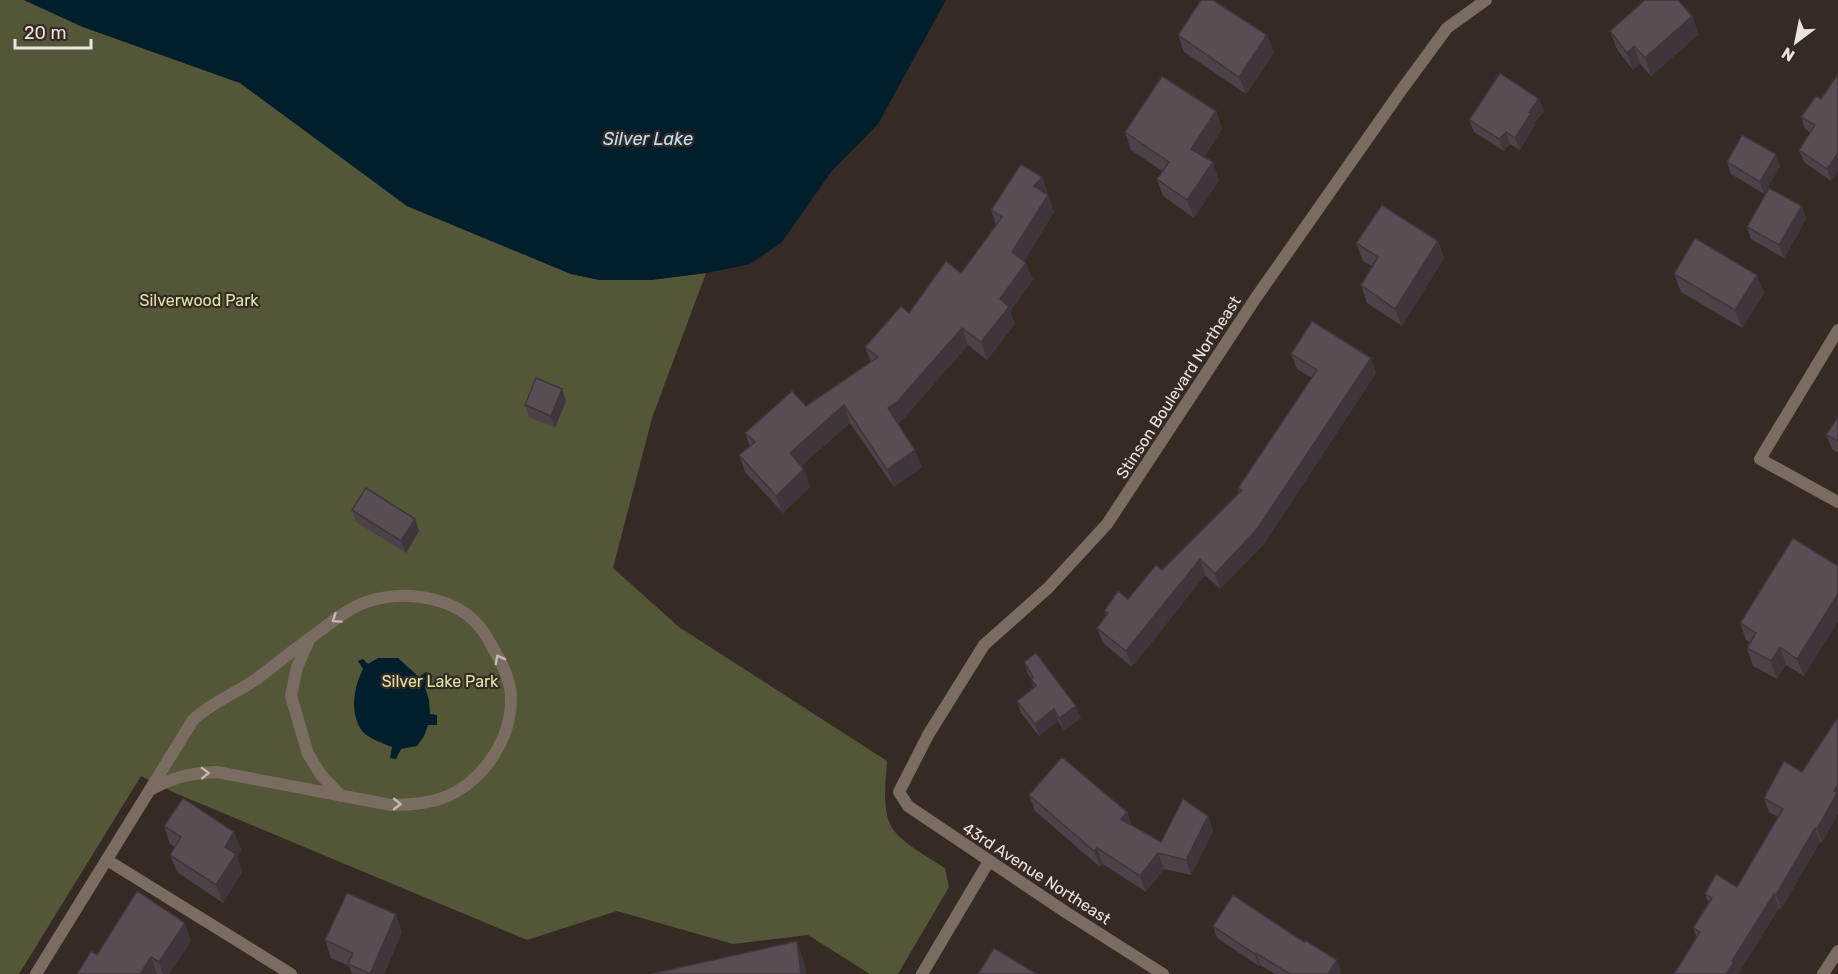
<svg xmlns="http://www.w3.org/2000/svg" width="1838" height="974" font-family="Rubik,sans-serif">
  <rect width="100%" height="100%" fill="#362a25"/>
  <!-- green -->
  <path fill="#535737" d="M0,0h24l59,27 157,56 167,123 164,68 29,6h51l55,-7 -54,145 -39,150 66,59 208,134c-1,19 -5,45 3,63 7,17 40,34 55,44l4,19 -51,87h-28l-62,-39 -75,9 -116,-33 -90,29 -352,-147 -34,-17 -122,198h-19z"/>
  <!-- water -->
  <g fill="#001e2b">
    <polygon points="24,0 946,0 878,124 831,172 782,242 750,264 706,273 651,280 600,280 571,274 407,206 240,83 83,27"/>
    <path d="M378,658h20l21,19 7,-5 7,4 -8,11 4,13 1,14 7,1v10h-9l-4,11 -7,10 -16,3 -5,10 -6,-1 2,-11c-10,-4 -26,-9 -32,-19 -10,-19 -6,-41 3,-59l-5,-8 5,-2 5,5z"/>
  </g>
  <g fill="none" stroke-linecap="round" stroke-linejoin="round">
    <!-- lane -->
    <g stroke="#7b6c61" stroke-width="12">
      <polyline points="310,638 297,667 291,696 308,754 321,775 341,796"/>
      <polyline points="107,860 291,974"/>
    </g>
    <!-- street -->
    <g stroke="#7b6c61" stroke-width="12">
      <polyline points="1838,330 1760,459 1838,502"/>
      <path d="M36,974l157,-254c19,-18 44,-27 65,-42 19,-15 38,-30 58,-44 14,-11 29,-23 45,-30 38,-16 96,-9 121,26 5,6 8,13 12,20 7,11 13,24 16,37 7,46 -26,97 -70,112 -16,5 -32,6 -49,6l-174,-33c-28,1 -43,5 -67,18"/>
      <polyline points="922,974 989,861"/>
      <polyline points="1163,974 1067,913 908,806 899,792 928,735 984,645 1048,588 1107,524 1255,299 1400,92 1447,28 1486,0"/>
      <polyline points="1823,974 1838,951"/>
    </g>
  </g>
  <!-- wall -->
  <g fill="#4c4249">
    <polygon points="1610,31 1699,34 1651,76 1640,64 1633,70 1617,49"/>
    <polygon points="1178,35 1267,35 1274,53 1246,94 1184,52"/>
    <polygon points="1816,96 1831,181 1804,162 1799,150 1810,132 1805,129 1801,117"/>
    <polygon points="1539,99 1544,112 1534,123 1535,125 1520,150 1510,144 1504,151 1474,132 1469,120"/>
    <polygon points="1216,111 1222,129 1204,157 1219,180 1194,218 1163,196 1157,179 1162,171 1131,150 1125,132"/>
    <polygon points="1727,162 1780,166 1764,194 1731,174"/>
    <polygon points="1042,177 1054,212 1024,261 1033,280 1010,311 1015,324 987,360 968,345 904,418 898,423 922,467 894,487 850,423 801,466 810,487 783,513 745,472 739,455 750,446 745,433 806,406 871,362 865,347 961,273 996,225 991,210"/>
    <polygon points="1802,206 1806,219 1784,258 1751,239 1747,227"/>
    <polygon points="1438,241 1444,258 1402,326 1367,303 1361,285 1372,266 1363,261 1356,243"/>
    <polygon points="1674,274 1764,293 1742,328 1681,292"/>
    <polygon points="1291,354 1376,373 1263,545 1220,589 1205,575 1132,667 1103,643 1097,628 1106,616 1104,611 1128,599 1162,570 1240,493 1238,488 1312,378 1297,369"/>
    <polygon points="566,401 555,428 529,417 525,405"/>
    <polygon points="1838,417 1838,453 1832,449 1826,435"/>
    <polygon points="352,510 415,519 419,531 406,553 356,522"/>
    <polygon points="1793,538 1804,676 1786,665 1777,679 1753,666 1747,648 1750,643 1746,640 1740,623"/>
    <polygon points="1024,662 1081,718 1064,730 1058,721 1039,736 1021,713 1017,701 1034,688 1031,679 1031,678 1028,674"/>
    <polygon points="1802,772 1822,843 1820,842 1781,909 1779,908 1738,974 1697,938 1693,928 1709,904 1705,894 1737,887 1778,817 1769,812 1764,798"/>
    <polygon points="1029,795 1127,812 1131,824 1161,842 1208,816 1213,831 1191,875 1164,869 1146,892 1103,864 1100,867 1035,811"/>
    <polygon points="164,826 234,832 241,850 237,856 242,872 223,903 177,872 170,855 175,847 170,844"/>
    <polygon points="1213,926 1341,972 1340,974 1275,974 1260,965 1259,966 1217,938"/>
    <polygon points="402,932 384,974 352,974 349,966 331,958 325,940"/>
    <polygon points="191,941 169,974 77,974 97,955"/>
  </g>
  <!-- shaded-wall -->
  <g fill="#3e363c">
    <polygon points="1692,16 1699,34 1651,76 1645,58"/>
    <polygon points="1267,35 1274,53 1246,94 1239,77"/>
    <polygon points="1634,46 1640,64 1633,70 1627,53"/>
    <polygon points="1539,99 1544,112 1534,123 1535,125 1520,150 1515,138 1529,112"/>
    <polygon points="1216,111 1222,129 1197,166 1191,149"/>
    <polygon points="1506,132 1510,144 1504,151 1499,139"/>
    <polygon points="1838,153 1838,171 1831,181 1827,169"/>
    <polygon points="1776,154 1780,166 1764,194 1760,182"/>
    <polygon points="1213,162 1219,180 1194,218 1187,200"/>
    <polygon points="1042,177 1048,195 1034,186"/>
    <polygon points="1048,195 1054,212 1018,270 1012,252"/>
    <polygon points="1802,206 1806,219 1784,258 1779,245"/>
    <polygon points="1438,241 1444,258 1402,326 1395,309"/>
    <polygon points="1026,263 1033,280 1010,311 1015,324 987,360 981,342 1000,299"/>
    <polygon points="1757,275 1764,293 1742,328 1735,310"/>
    <polygon points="962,328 968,345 904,418 894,425 888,408"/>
    <polygon points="1371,358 1376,373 1263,545 1220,589 1215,574"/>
    <polygon points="562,389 566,401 555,428 551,416"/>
    <polygon points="844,405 850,423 796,470 790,453"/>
    <polygon points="915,450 922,467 894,487 887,470"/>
    <polygon points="804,469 810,487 783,513 776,496"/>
    <polygon points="415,519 419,531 406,553 401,541"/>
    <polygon points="1200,559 1205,575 1132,667 1126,651"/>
    <polygon points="1838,594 1838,622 1804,676 1797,659"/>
    <polygon points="1780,647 1786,665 1777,679 1771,661"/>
    <polygon points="1076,706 1081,718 1064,730 1059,718"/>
    <polygon points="1054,709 1058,721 1039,736 1035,724"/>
    <polygon points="1838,784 1838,814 1822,843 1817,829 1834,791"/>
    <polygon points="1127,812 1132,828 1121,819"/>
    <polygon points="1208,816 1213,831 1191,875 1186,860"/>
    <polygon points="1815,828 1820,842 1781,909 1776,895"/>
    <polygon points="234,832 241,850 237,856 242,872 223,903 216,885 225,847"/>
    <polygon points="1097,848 1103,864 1100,867 1094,851"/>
    <polygon points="1158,853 1164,869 1146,892 1140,876"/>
    <polygon points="1774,894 1779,908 1738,974 1726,974 1732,961"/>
    <polygon points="396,914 402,932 384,974 370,974"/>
    <polygon points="185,923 191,941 169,974 163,974 159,962"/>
    <polygon points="797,941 805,964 806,974 801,974"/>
    <polygon points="1256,953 1260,965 1259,966 1255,954"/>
    <polygon points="151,957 157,974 140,974"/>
    <polygon points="1337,960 1341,972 1340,974 1328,974"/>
  </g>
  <!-- building -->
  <g fill="#584d55" stroke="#3e363c" stroke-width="1.5">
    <polygon points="1201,0 1213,0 1267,35 1239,77 1178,35"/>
    <polygon points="1645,0 1678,0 1692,16 1645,58 1634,46 1627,53 1610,31"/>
    <polygon points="1500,73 1539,99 1529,112 1531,113 1515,138 1506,132 1499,139 1469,120"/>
    <polygon points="1838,74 1838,153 1827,169 1799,150 1815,125 1801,117 1816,96 1821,99"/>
    <polygon points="1162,76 1216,111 1191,149 1213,162 1187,200 1157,179 1169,162 1125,132"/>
    <polygon points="1742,135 1776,154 1760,182 1727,162"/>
    <polygon points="1021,164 1042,177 1034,186 1048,195 1012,252 1026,263 1000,299 1009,307 981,342 962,328 898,401 888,408 915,450 887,470 844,405 790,453 804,469 776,496 739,455 755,442 745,433 792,391 806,406 878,357 865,347 901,306 909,313 946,261 961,273 1002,217 991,210"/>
    <polygon points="1769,188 1802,206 1779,245 1747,227"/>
    <polygon points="1382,205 1438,241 1395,309 1361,285 1378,257 1356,243"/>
    <polygon points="1695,238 1757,275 1735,310 1674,274"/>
    <polygon points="1312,321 1371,358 1257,529 1215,574 1200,559 1126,651 1097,628 1108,613 1104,611 1118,591 1128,599 1156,565 1162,570 1242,490 1238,488 1317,370 1291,354"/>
    <polygon points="536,378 562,389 551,416 525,405"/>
    <polygon points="1838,417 1838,441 1826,435"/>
    <polygon points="366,488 415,519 401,541 352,510"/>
    <polygon points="1793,538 1838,566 1838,594 1797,659 1780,647 1771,661 1747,648 1756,633 1740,623"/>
    <polygon points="1036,653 1076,706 1059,718 1054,709 1035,724 1017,701 1036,686 1031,679 1033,677 1024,662"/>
    <polygon points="1838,717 1838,784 1834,791 1837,793 1817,829 1815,828 1776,895 1774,894 1732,961 1734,962 1726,974 1674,974 1700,932 1693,928 1712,898 1705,894 1716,874 1737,887 1783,809 1764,798 1784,761 1802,772"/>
    <polygon points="1062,757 1127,812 1121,819 1161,842 1183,799 1208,816 1186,860 1158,853 1140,876 1097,848 1094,851 1029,795"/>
    <polygon points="183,798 234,832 225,847 236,854 216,885 170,855 181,837 164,826"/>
    <polygon points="137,891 185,923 159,962 151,957 140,974 77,974 91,951 97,955"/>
    <polygon points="347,893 396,914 370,974 348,964 353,953 325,940"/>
    <polygon points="1233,895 1304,942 1305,940 1337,960 1328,974 1290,974 1256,953 1255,954 1213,926"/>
    <polygon points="797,941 801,974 651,974"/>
    <polygon points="994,948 1037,974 978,974"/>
  </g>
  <!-- one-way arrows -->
  <defs><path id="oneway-chevron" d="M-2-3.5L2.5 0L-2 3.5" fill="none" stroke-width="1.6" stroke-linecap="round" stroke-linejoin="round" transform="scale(1.5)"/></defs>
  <g stroke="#c4b9b4">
    <use href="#oneway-chevron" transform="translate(336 619) rotate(146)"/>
    <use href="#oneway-chevron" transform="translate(499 659) rotate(-118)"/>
    <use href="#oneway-chevron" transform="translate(205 773) rotate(-2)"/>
    <use href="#oneway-chevron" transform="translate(397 804) rotate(1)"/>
  </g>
  <g text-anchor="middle" stroke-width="4.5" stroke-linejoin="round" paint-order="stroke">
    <!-- park labels -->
    <g font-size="16" fill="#dee8a5" stroke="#362a25">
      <text x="199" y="306">Silverwood Park</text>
      <text x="440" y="687">Silver Lake Park</text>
    </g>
    <!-- street labels -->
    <g font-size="16" fill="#ebe3e0" stroke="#362a25">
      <text transform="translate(1178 387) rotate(-57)" y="6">Stinson Boulevard Northeast</text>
      <text transform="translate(1037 873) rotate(33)" y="6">43rd Avenue Northeast</text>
    </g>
    <!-- water labels -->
    <g font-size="18" font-style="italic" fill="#b9e3f8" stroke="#362a25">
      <text x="648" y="145">Silver Lake</text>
    </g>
  </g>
  <!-- north arrow -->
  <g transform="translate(1796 42) rotate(212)" stroke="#362a25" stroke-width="4.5" paint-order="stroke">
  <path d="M0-4.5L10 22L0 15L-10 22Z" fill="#ebe3e0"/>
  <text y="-9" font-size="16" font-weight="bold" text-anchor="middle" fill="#ebe3e0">N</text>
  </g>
  <!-- scale -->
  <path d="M15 39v9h76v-9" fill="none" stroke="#ebe3e0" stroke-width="3"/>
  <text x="24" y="39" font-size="18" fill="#ebe3e0" stroke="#362a25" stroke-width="4.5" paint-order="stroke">20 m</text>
</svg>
